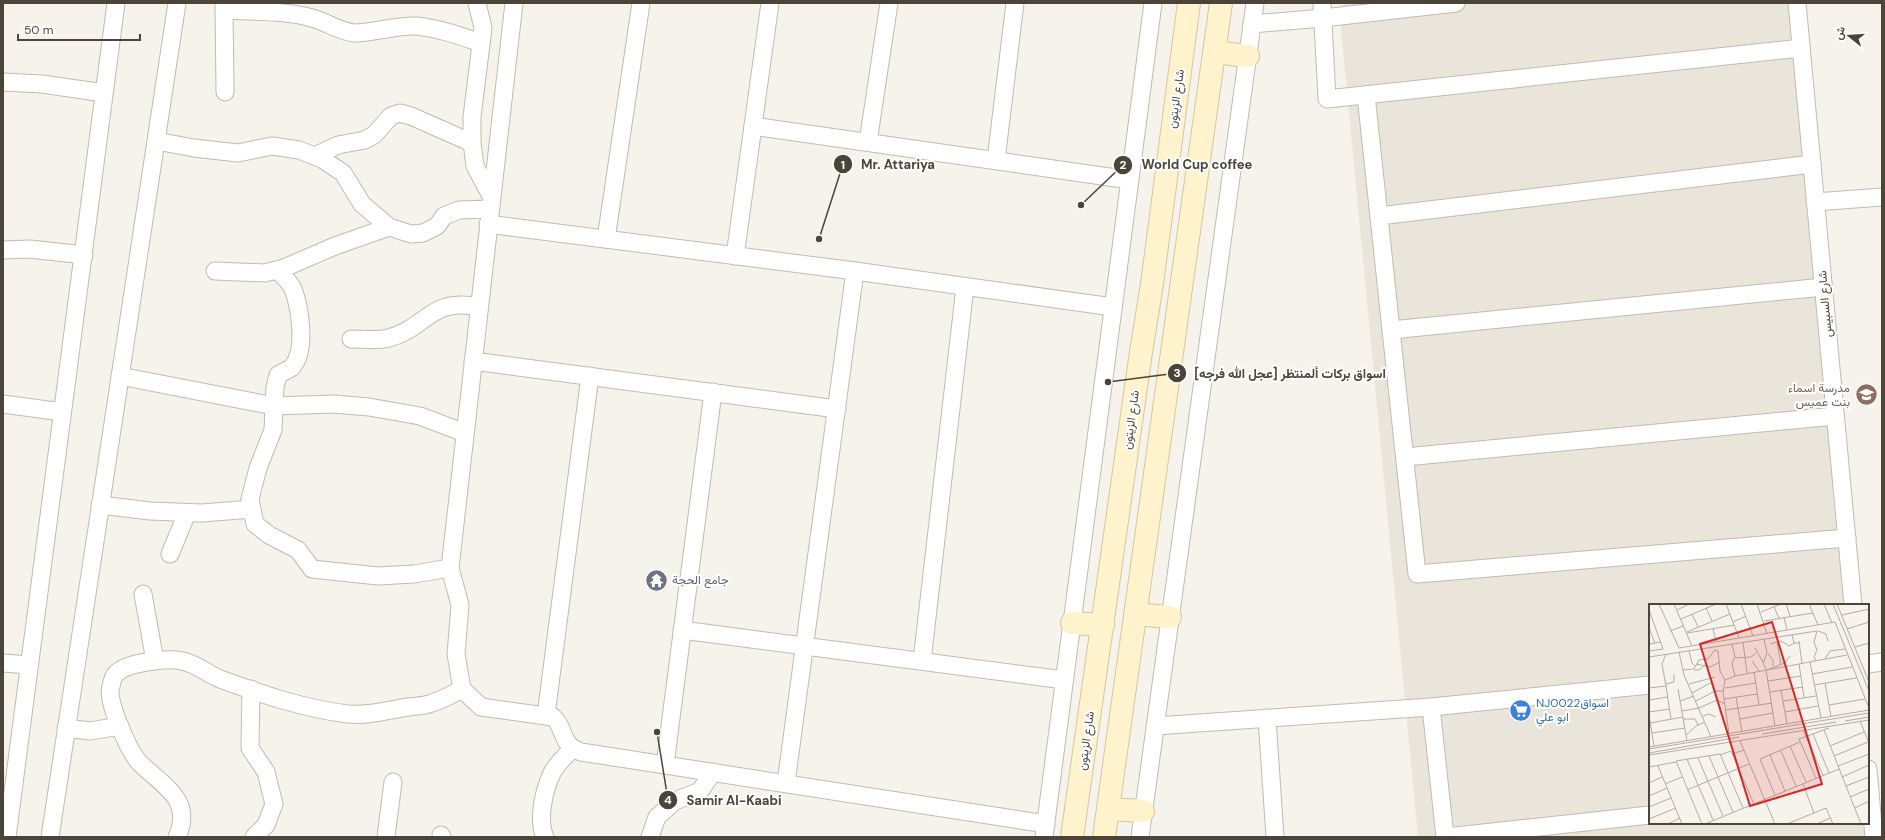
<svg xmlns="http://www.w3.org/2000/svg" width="1885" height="840" font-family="'DM Sans',Vazirmatn,sans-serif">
  <rect width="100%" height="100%" fill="#f6f3ec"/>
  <!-- residential -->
  <polygon fill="#eae5da" points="1343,3 1800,3 1854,605 1650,605 1650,823 1868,823 1868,755 1875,837 1418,837 1341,29"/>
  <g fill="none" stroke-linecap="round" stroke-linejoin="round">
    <defs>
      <g id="minor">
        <polyline points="224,3 225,92"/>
        <polyline points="477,3 483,28 472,117 472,143 475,166 491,196"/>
        <path d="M514,3l-64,565 10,37 -4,49 6,35 19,18 72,10c14,13 6,27 28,35l465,72"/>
        <polyline points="1322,3 1327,99 1801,48"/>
        <polyline points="1797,3 1853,605"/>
        <path d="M224,10c29,2 60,0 88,8 15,4 28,14 43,15 20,0 41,-8 61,-7 22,2 44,10 65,17"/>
        <polyline points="1252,24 1323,18 1456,3"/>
        <polyline points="3,82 42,84 104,93"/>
        <polyline points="1366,95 1417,574 1847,538"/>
        <polyline points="753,126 1130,180"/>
        <polyline points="156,141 194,148 238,153 272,146 299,150 322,159 343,173 362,204 389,227 411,234 423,233 437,226 444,216 459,210 490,209"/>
        <polyline points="868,142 889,3"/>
        <polyline points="315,156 338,145 365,140 374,135 391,116 400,113 411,116 472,143"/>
        <polyline points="996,160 1015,3"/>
        <polyline points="1815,202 1882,197"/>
        <polyline points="1379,216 1812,164"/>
        <polyline points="488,224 855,271 1113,307"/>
        <polyline points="606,239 641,3"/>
        <polyline points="3,250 30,249 84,255"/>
        <polyline points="735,256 770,3"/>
        <path d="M277,270c5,5 13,12 16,19 7,18 14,62 -1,78 -3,3 -10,5 -14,8l-3,12 -2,43 -15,38 -8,31 5,25 14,11 29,15 14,19 66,7 36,-2 36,-6"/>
        <polyline points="215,271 265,273 284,268 335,246 389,227"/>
        <polyline points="1391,330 1823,287"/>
        <path d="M351,339c12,0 27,2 38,-1 39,-11 41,-41 90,-31"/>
        <polyline points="473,361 837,409"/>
        <polyline points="120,376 274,406 334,404 369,407 420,416 465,433"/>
        <polyline points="3,404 62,412"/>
        <polyline points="1405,457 1835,416"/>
        <polyline points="100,505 150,511 202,513 252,509"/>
        <polyline points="170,554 187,513"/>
        <polyline points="143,594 155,661"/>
        <polyline points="682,630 1064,680"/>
        <polyline points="922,661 965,287"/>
        <polyline points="3,663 29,665"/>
        <polyline points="1868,664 1882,662"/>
        <polyline points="251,689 250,748 266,772 274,804 266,825 254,837"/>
        <polyline points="1431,707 1445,837"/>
        <polyline points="546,715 590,376"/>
        <polyline points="1267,718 1275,837"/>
        <polyline points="1155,726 1431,707 1650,685"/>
        <polyline points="66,728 90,731 120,726"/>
        <polyline points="665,765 713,392"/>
        <polyline points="1868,769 1874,837"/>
        <polyline points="786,783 855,271"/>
        <polyline points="441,835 442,837"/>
        <polyline points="7,837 116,3"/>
        <polyline points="50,837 177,3"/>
        <path d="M177,837c18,-39 -18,-53 -39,-76 -9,-11 -33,-62 -27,-75 1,-4 2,-9 4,-11 9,-13 53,-17 67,-14 13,2 26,13 38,18 41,15 85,30 128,35 20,2 41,-4 60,-7 8,-1 17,-1 24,-4 10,-3 21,-9 30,-14"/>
        <polyline points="386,837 393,782"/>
        <path d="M545,837c-8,-17 -1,-47 7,-64 4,-9 14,-17 20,-24"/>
        <polyline points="650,837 657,817 675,801 700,791 713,772"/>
        <polyline points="1044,837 1153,3"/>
        <polyline points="1140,837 1255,3"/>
        <polyline points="1446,837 1650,815"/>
      </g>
      <g id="secondary">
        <polyline points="1215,52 1248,56"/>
        <polyline points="1135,614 1170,617"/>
        <polyline points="1072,623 1103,625"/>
        <polyline points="1108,809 1143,811"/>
        <polyline points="1072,837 1141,352 1152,284 1189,3"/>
        <polyline points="1104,837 1221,3"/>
      </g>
    </defs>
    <!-- minor casing -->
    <use href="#minor" stroke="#c2bbae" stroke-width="19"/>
    <!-- secondary casing -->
    <use href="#secondary" stroke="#d6c79b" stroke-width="24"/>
    <!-- minor -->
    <use href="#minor" stroke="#fff" stroke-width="17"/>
    <!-- secondary -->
    <use href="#secondary" stroke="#fff3cd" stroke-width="22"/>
  </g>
  <!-- icons -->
  <defs>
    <symbol id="school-disc" viewBox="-11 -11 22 22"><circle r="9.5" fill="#8d6e63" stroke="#fff"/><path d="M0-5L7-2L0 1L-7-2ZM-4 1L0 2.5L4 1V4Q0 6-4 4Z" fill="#fff"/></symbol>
    <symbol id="temple-disc" viewBox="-11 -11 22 22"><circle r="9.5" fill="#6b7280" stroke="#fff"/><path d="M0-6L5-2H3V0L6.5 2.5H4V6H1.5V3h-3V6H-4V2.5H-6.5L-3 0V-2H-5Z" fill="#fff"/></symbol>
    <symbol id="supermarket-disc" viewBox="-11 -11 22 22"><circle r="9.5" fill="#3f7fe0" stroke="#fff"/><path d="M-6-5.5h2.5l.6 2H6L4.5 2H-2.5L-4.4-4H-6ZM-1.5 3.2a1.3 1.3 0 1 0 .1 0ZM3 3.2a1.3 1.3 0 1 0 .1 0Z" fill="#fff"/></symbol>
  </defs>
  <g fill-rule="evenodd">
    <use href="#school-disc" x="1854" y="382" width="25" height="25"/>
    <use href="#temple-disc" x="644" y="568" width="25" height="25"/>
    <use href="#supermarket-disc" x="1508" y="698" width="25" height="25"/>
  </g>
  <g text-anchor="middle" stroke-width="4" stroke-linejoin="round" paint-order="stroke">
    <!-- street labels -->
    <g font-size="12" fill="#4b4439" stroke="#fff">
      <text transform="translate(1176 99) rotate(-82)" y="4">شارع الزيتون</text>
      <text transform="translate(1825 304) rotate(-95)" y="4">شارع السبيس</text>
      <text transform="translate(1131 420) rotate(-82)" y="4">شارع الزيتون</text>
      <text transform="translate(1086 741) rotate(-82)" y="4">شارع الزيتون</text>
    </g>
    <!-- education labels -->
    <g font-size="12" fill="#785e54" stroke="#fff" text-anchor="end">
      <text x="1850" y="392">مدرسة اسماء<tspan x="1850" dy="14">بنت عميس</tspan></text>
    </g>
    <!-- worship labels -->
    <g font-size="12" fill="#5b616d" stroke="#fff" text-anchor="start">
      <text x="672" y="584">جامع الحجة</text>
    </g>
    <!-- shop labels -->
    <g font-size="12" fill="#366cbe" stroke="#fff" text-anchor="start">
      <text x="1536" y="707">NJ0022اسواق<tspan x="1536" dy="14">ابو علي</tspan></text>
    </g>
  </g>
  <!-- overview -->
  <g transform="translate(1649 604)">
    <rect width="220" height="220" fill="#f6f3ec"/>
    <path fill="none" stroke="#b2ada4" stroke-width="1" d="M10,0l20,44 156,-26M25,0l18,42M77,0l13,34M92,0l12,32M108,0l10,30M137,0l4,12M160,0l9,21M175,0l8,19M184,0l36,87M188,0l32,78M125,3l5,11M57,4l6,13M0,6l14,39 -14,2M28,6l12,-6M112,8l20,-8M43,10l6,13M193,11l27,-6M135,13l3,13M32,15l35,-15M115,17l49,-8M84,18l13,-6M186,18l34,86M0,24l6,15M64,25l3,13M198,25l22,-7M21,27l13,-5M169,27l8,3 2,7M38,28l43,-18M38,29l48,-8M143,31l2,8h6M115,35l3,13 -4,12 4,6M150,37l3,23M94,38l4,31M128,38l4,23M0,40l12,-2M83,40l3,13M121,40l11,-3 8,5 6,-3M206,43l14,-4M106,44l8,14M40,47l3,12 3,3M30,48l5,23 27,62M17,50l-4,10 4,22M119,50l5,6v6M0,53l168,-26 -3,11 3,8 -3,7 2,4M176,55l5,-8 15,-2M103,57l7,10M161,58l11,56M47,60l14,3 10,-5M150,60l5,33M120,65l16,-6 5,-7M34,66l11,-1 5,-9 9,-1 7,-9 3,1 2,20 5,9 -2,12 6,42M45,66h5l6,-5M117,66l9,56M105,68l5,33M163,70l40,-7M86,72l-3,-12 2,-6 17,-1 5,-4M76,76l10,-4 112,-21M119,77l33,-5M176,79l6,33M17,80l8,-2v-8M40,80l26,-7M165,81l42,-7M0,84l17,-2 5,33M76,84l31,-5M29,85l9,52M132,86l6,34M121,88l33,-5M43,89l20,-11M87,93l6,35M75,95l33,-5M0,96l19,-3M31,97l14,-5M47,97l19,-10h8M134,97l33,-5M180,101l36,-6M77,106l46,-7M33,107l17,-3 18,-8 8,4M0,108l21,-3M136,108l33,-6M0,111l5,31M54,112l6,-2 7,3M34,115h12l3,6M91,115l33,-6M196,117l24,-4M211,117l9,22M1,119l33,-6M154,126l20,45M175,126l37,94M3,129l33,-5M113,130l74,-12M164,130l16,39M37,131l10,-9 9,-4M91,137l35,83M141,142l16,36M181,142l34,-14M0,143l220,-37M0,145l220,-36M132,147l15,35M0,149l90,-16M83,150l12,-4M0,151l220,-35M71,151l11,-4 23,53M121,151l15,36M60,152l24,56M185,152l34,-14M49,154l25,58M38,155l26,61M9,162l24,58M189,162l31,-12M0,163l27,-5M193,173l27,-12M167,174l-17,-39 30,-11M0,179l13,-6M16,180l17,-7M154,180l11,29M197,182l23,-9M38,186l62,-26M126,191l-15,-36 40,-17M0,192l18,-8M201,193l19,-8M0,203l22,-9M206,204l14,-7M0,215l27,-11M19,220l12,-6M53,220l-26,-63 44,-7 23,54M56,220l134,-55M138,220l39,-16 7,16M168,220l13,-6"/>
    <path fill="#d62828" fill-opacity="0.15" stroke="#d62828" stroke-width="2" d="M123,18l50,162 -72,22 -50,-162z"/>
    <rect width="220" height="220" fill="none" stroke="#4b4439" stroke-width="2"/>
  </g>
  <!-- callouts -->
  <path fill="none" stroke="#4b4439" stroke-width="1.5" d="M819 239L843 164M1081 205L1123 165M1108 382L1177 373M657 732L668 800"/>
  <g fill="#4b4439" stroke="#fff" stroke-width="1.5">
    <circle cx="819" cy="239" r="4"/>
    <circle cx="1081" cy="205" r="4"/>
    <circle cx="1108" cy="382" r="4"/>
    <circle cx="657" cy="732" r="4"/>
    <circle cx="843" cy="164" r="10"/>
    <circle cx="1123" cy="165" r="10"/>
    <circle cx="1177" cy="373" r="10"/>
    <circle cx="668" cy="800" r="10"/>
  </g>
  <g font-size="12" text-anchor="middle" font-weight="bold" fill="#fff">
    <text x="843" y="169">1</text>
    <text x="1123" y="169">2</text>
    <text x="1177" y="377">3</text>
    <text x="668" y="804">4</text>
  </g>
  <g font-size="13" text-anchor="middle" font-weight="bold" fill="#4b4439" stroke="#fff" stroke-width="4" stroke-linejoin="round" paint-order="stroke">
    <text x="898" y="169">Mr. Attariya</text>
    <text x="1197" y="169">World Cup coffee</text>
    <text x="1290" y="378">اسواق بركات ألمنتظر [عجل الله فرجه]</text>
    <text x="734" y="805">Samir Al-Kaabi</text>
  </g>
  <!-- border -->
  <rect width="1885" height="840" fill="none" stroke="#4b4439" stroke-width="8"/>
  <!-- north arrow -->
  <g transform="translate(1849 36) rotate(287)" stroke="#ffffff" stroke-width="3" paint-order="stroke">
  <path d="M0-3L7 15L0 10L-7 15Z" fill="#4b4439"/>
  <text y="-6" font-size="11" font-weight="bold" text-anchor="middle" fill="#4b4439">ش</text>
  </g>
  <!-- scale -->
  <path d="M18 34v6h122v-6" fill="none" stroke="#4b4439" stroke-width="2"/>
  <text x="24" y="34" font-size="12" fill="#4b4439" stroke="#ffffff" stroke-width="3" paint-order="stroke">50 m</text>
</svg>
